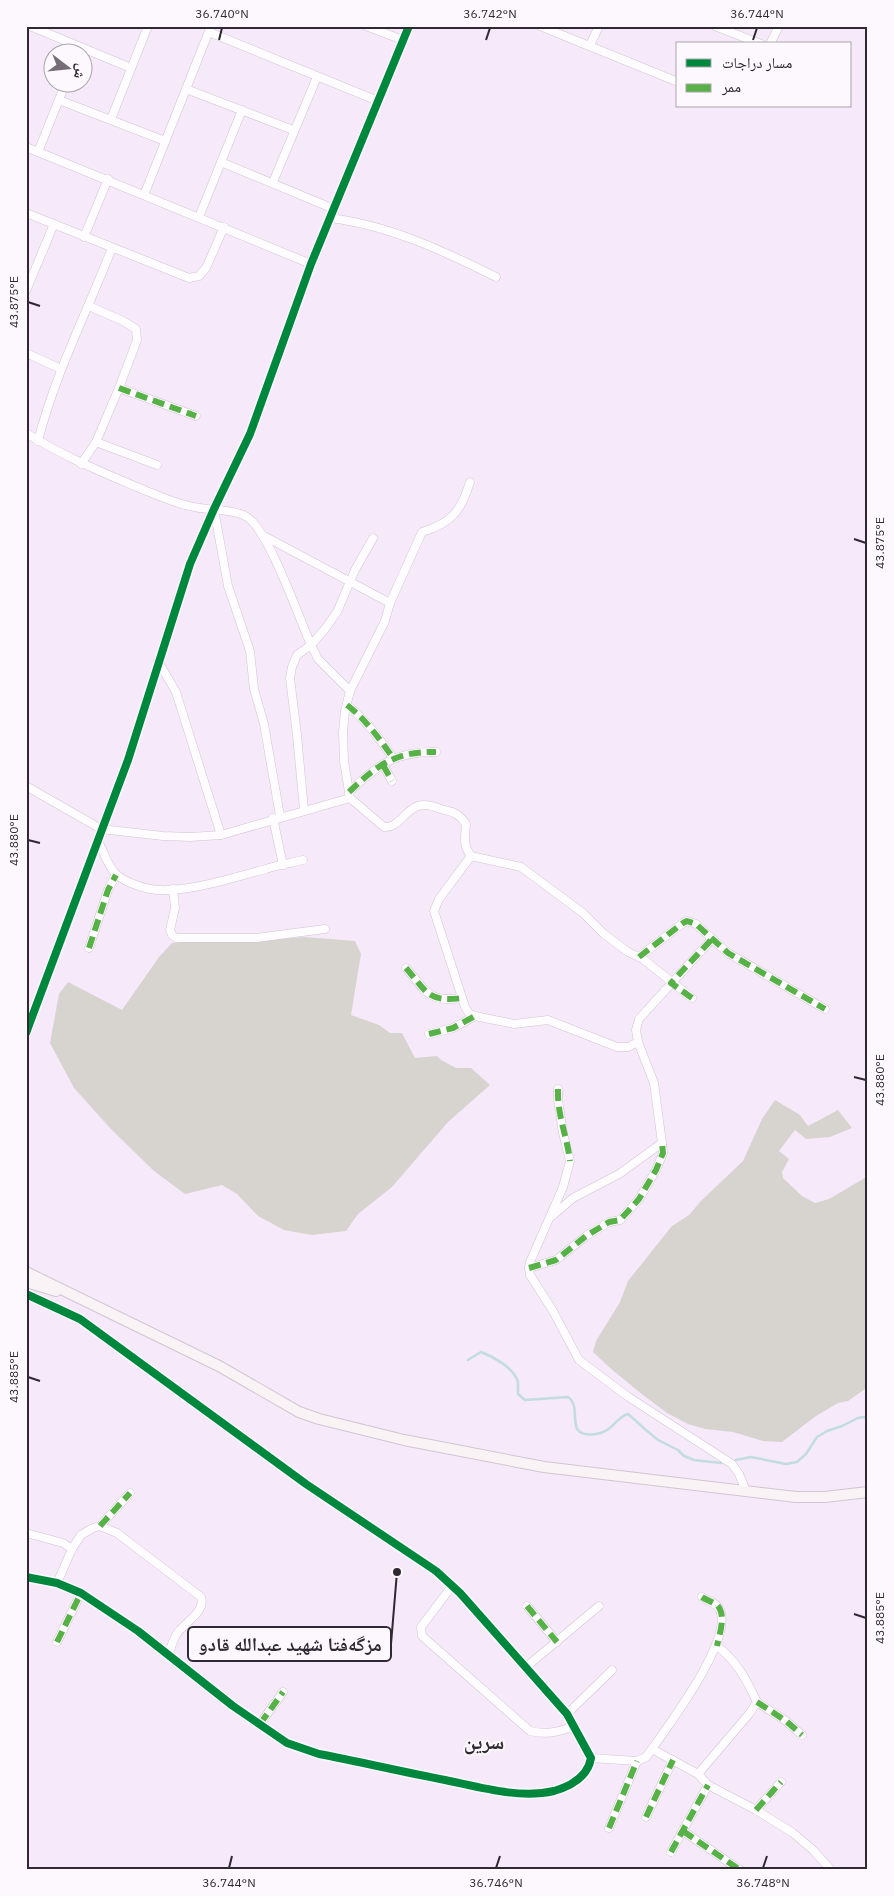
<svg xmlns="http://www.w3.org/2000/svg" width="894" height="1896" font-family="'IBM Plex Sans','Noto Naskh Arabic',sans-serif">
  <rect width="100%" height="100%" fill="#f6e9f9"/>
  <!-- green -->
  <g fill="#d7d4d0">
    <polygon points="304,937 355,941 361,954 351,1015 379,1025 390,1033 402,1033 415,1058 437,1056 441,1060 456,1068 471,1068 490,1085 448,1122 392,1187 358,1214 346,1231 312,1235 284,1230 258,1216 237,1194 222,1185 185,1194 154,1171 111,1129 74,1088 50,1043 59,994 68,982 122,1010 159,957 172,943 191,941 241,942"/>
    <polygon points="775,1100 800,1115 808,1126 838,1110 852,1128 830,1137 806,1139 795,1130 779,1151 789,1159 782,1172 783,1178 802,1196 815,1203 829,1199 868,1176 868,1369 865,1389 848,1401 838,1403 816,1416 782,1442 763,1441 733,1432 705,1429 688,1424 667,1413 643,1395 610,1368 593,1352 596,1341 620,1302 628,1281 672,1226 689,1215 701,1201 743,1161 762,1119"/>
  </g>
  <g fill="none" stroke-linecap="round" stroke-linejoin="round">
    <!-- stream -->
    <g stroke="#c2dce2" stroke-width="2.5">
      <path d="M468,1360l13,-8c13,5 33,16 37,30 0,3 0,8 0,12l7,6 43,-3c16,11 -6,42 28,37 17,-2 20,-17 32,-20l18,16 12,10 20,10 6,6 10,4 27,3"/>
      <polyline points="736,1460 751,1457 786,1464 797,1462 806,1454 817,1437 827,1431 842,1426 858,1418 864,1417 868,1420"/>
    </g>
    <defs>
      <g id="street">
        <polyline points="30,26 131,68"/>
        <polyline points="366,26 403,40"/>
        <polyline points="540,26 678,82"/>
        <polyline points="715,26 761,44"/>
        <polyline points="209,32 378,101"/>
        <polyline points="770,44 779,26"/>
        <polyline points="590,45 599,26"/>
        <polyline points="186,89 293,130"/>
        <polyline points="59,100 165,141"/>
        <polyline points="111,119 148,26"/>
        <polyline points="26,147 311,264"/>
        <polyline points="38,152 66,82"/>
        <polyline points="221,162 334,209"/>
        <polyline points="273,182 317,77"/>
        <polyline points="144,195 211,26"/>
        <polyline points="26,213 189,278 199,276 206,268 224,227"/>
        <polyline points="199,217 242,110"/>
        <path d="M330,218c58,7 114,33 166,59"/>
        <polyline points="84,237 108,179"/>
        <polyline points="26,291 54,224"/>
        <polyline points="26,353 61,369"/>
        <polyline points="119,388 196,416"/>
        <path d="M26,433c37,23 71,37 111,54 25,10 49,22 77,22l14,77 22,65 4,38 10,35 16,92"/>
        <path d="M38,441c17,-67 49,-129 74,-193"/>
        <polyline points="96,442 157,465"/>
        <polyline points="81,464 96,442 119,388 137,340 136,329 123,321 89,306"/>
        <path d="M214,509c10,2 24,2 33,8 22,14 52,101 64,128l7,14 32,32"/>
        <polyline points="264,536 390,603"/>
        <polyline points="158,661 176,692 221,835"/>
        <path d="M347,705c19,15 32,33 46,53"/>
        <polyline points="383,765 392,781"/>
        <path d="M26,786l75,43 62,7 27,1 31,-2 129,-37 -6,-37 -1,-29 2,-21 5,-20 35,-70 5,-18 32,-71c30,-9 39,-21 48,-50"/>
        <path d="M349,792c28,-27 47,-41 87,-40"/>
        <path d="M350,798l34,29c16,2 23,-23 41,-22 6,0 13,3 19,5 11,2 16,5 22,14 -1,13 -3,22 5,32l50,11 62,46 21,21 24,18 15,7 49,39"/>
        <polyline points="304,810 297,735 290,678 292,667 297,655 311,645 325,629 337,612 355,570 373,538"/>
        <polyline points="273,818 283,865"/>
        <path d="M97,840c7,11 10,25 18,33 8,8 24,14 35,16 32,6 84,-12 116,-20 12,-4 25,-6 37,-9"/>
        <polyline points="471,856 439,899 434,911 465,1007 469,1013 475,1016 514,1024 548,1020 617,1047 628,1047 638,1042"/>
        <polyline points="173,889 175,908 170,930 172,935 176,938 256,938 325,929"/>
        <polyline points="89,948 108,890 116,875"/>
        <polyline points="639,957 683,923 687,921 696,924 728,953 825,1009"/>
        <path d="M406,968c20,23 22,35 56,30"/>
        <polyline points="26,1033 128,760 190,564 214,509 250,434 311,264 409,26"/>
        <polyline points="429,1034 453,1028 475,1016"/>
        <polyline points="558,1089 558,1100 563,1133 570,1161 563,1187 530,1262 529,1268 530,1275 553,1311 579,1360 627,1396 732,1464 739,1474 746,1491"/>
        <polyline points="552,1216 573,1198 619,1174 662,1143"/>
        <polyline points="529,1268 556,1260 586,1236 609,1222 620,1220 639,1199 656,1170 663,1153 662,1143 654,1083 638,1042 636,1030 639,1019 711,940"/>
        <path d="M26,1294l54,25 226,165 130,87 24,22 107,121 24,44c-3,18 -20,28 -37,33 -35,8 -75,-4 -109,-11 -42,-8 -84,-18 -126,-26l-32,-11 -19,-13 -35,-24 -95,-75 -57,-38 -24,-10 -31,-6"/>
        <polyline points="100,1526 130,1493"/>
        <polyline points="26,1533 63,1543 72,1549"/>
        <path d="M57,1583l15,-34 9,-14 12,-7 7,-2 17,7 84,64c5,14 -15,25 -23,35 -5,7 -7,16 -10,23"/>
        <path d="M452,1586l-31,41 1,9 108,95c16,4 29,1 44,-5"/>
        <polyline points="527,1606 557,1642"/>
        <polyline points="57,1642 81,1593"/>
        <polyline points="526,1667 599,1606"/>
        <polyline points="757,1702 786,1721 802,1735"/>
        <polyline points="567,1714 612,1670"/>
        <polyline points="260,1724 283,1692"/>
        <polyline points="652,1749 698,1774 708,1785 756,1810 793,1833 813,1850 831,1870"/>
        <path d="M591,1758l46,3 9,-4 6,-8c18,-26 81,-109 68,-139 -3,-7 -12,-9 -18,-13"/>
        <path d="M698,1774l51,-60 8,-12c-10,-21 -20,-41 -40,-56"/>
        <polyline points="756,1810 781,1782"/>
        <polyline points="646,1817 673,1760"/>
        <polyline points="609,1828 637,1761"/>
        <polyline points="683,1831 740,1870"/>
        <polyline points="671,1852 708,1785"/>
      </g>
      <g id="secondary">
        <polyline points="26,1272 219,1366 299,1412 319,1419 404,1440 544,1467 796,1497 825,1497 868,1492"/>
        <polyline points="26,1282 56,1291"/>
      </g>
    </defs>
    <!-- street casing -->
    <use href="#street" stroke="#d0c6d2" stroke-width="9"/>
    <!-- secondary casing -->
    <use href="#secondary" stroke="#d0c6d2" stroke-width="12"/>
    <!-- street -->
    <use href="#street" stroke="#fefcfe" stroke-width="8"/>
    <!-- secondary -->
    <use href="#secondary" stroke="#f9f3f5" stroke-width="10"/>
    <!-- quiet -->
    <g stroke="#56b246" stroke-width="6" stroke-dasharray="12 6" stroke-linecap="butt">
      <polyline points="119,388 196,416"/>
      <path d="M347,705c19,15 32,33 46,53"/>
      <polyline points="383,765 392,781"/>
      <path d="M349,792c28,-27 47,-41 87,-40"/>
      <polyline points="89,948 108,890 116,875"/>
      <polyline points="639,957 683,923 687,921 696,924 728,953 825,1009"/>
      <path d="M406,968c20,23 22,35 56,30"/>
      <polyline points="692,998 671,983 711,940"/>
      <polyline points="429,1034 453,1028 475,1016"/>
      <path d="M558,1089c-1,26 9,47 12,72"/>
      <polyline points="529,1268 556,1260 586,1236 609,1222 620,1220 639,1199 656,1170 663,1153 662,1143"/>
      <polyline points="100,1526 130,1493"/>
      <path d="M702,1597c4,3 11,5 15,8 10,10 2,30 0,41"/>
      <polyline points="527,1606 557,1642"/>
      <polyline points="57,1642 81,1593"/>
      <polyline points="757,1702 786,1721 802,1735"/>
      <polyline points="260,1724 283,1692"/>
      <polyline points="756,1810 781,1782"/>
      <polyline points="646,1817 673,1760"/>
      <polyline points="609,1828 637,1761"/>
      <polyline points="683,1831 740,1870"/>
      <polyline points="671,1852 708,1785"/>
    </g>
    <defs>
      <g id="cycleway">
        <polyline points="26,1033 128,760 190,564 214,509 250,434 311,264 409,26"/>
        <path d="M26,1294l54,25 226,165 130,87 24,22 107,121 24,44c-3,18 -20,28 -37,33 -35,8 -75,-4 -109,-11 -42,-8 -84,-18 -126,-26l-32,-11 -19,-13 -35,-24 -95,-75 -57,-38 -24,-10 -31,-6"/>
      </g>
    </defs>
    <!-- cycleway casing -->
    <use href="#cycleway" stroke="#fcf8fd" stroke-width="11"/>
    <!-- cycleway -->
    <use href="#cycleway" stroke="#00873e" stroke-width="8"/>
  </g>
  <!-- ticks -->
  <path fill="none" stroke="#302832" stroke-width="2" d="M219,40l3,-12M486,40l4,-12M753,40l4,-12M28,302l12,4M854,539l12,4M28,840l12,3M854,1077l12,3M28,1377l12,4M854,1614l12,4M229,1868l3,-12M496,1868l4,-12M763,1868l4,-12"/>
  <g text-anchor="middle" stroke-width="4" stroke-linejoin="round" paint-order="stroke">
    <!-- quarter labels -->
    <g font-size="20" font-weight="bold" fill="#302832" stroke="#fcf8fd">
      <text x="484" y="1749">سرين</text>
    </g>
  </g>
  <!-- callouts -->
  <path fill="none" stroke="#302832" stroke-width="2" d="M397 1572L391 1644"/>
  <circle fill="#302832" stroke="#fcf8fd" stroke-width="2" cx="397" cy="1572" r="5"/>
  <rect fill="#fcf8fd" stroke="#302832" stroke-width="2" x="188" y="1627" width="203" height="34" rx="5"/>
  <g font-size="19" text-anchor="middle" font-weight="bold" fill="#302832">
    <text x="290" y="1651">مزگەفتا شهيد عبدالله قادو</text>
  </g>
  <!-- border -->
  <rect width="894" height="1896" fill="none" stroke="#fcf8fd" stroke-width="55"/>
  <!-- legend -->
  <rect x="676" y="42" width="175" height="65" fill="#fcf8fd" stroke="#aaa5ac"/>
  <rect x="686" y="59" width="25" height="8" fill="#00873e" stroke="#aaa5ac"/>
  <text x="722" y="68" font-size="15" fill="#302832">مسار دراجات</text>
  <rect x="686" y="84" width="25" height="8" fill="#56b246" stroke="#aaa5ac"/>
  <text x="722" y="92" font-size="15" fill="#302832">ممر</text>
  <!-- north arrow -->
  <g transform="translate(68 68) rotate(106)"><circle r="24" fill="#fcf8fd" stroke="#aaa5ac"/>
  <path d="M0-4L9 19L0 12L-9 19Z" fill="#756c78"/>
  <text y="-8" font-size="14" font-weight="bold" text-anchor="middle" fill="#302832">ش</text>
  </g>
  <rect x="28" y="28" width="838" height="1840" fill="none" stroke="#302832" stroke-width="2"/>
  <g font-size="12" text-anchor="middle" fill="#302832">
    <text x="222" y="18">36.740°N</text>
    <text x="490" y="18">36.742°N</text>
    <text x="757" y="18">36.744°N</text>
    <text transform="translate(14 302) rotate(-90)" y="4">43.875°E</text>
    <text transform="translate(880 543) rotate(-90)" y="4">43.875°E</text>
    <text transform="translate(14 840) rotate(-90)" y="4">43.880°E</text>
    <text transform="translate(880 1080) rotate(-90)" y="4">43.880°E</text>
    <text transform="translate(14 1377) rotate(-90)" y="4">43.885°E</text>
    <text transform="translate(880 1618) rotate(-90)" y="4">43.885°E</text>
    <text x="229" y="1887">36.744°N</text>
    <text x="496" y="1887">36.746°N</text>
    <text x="763" y="1887">36.748°N</text>
  </g>
</svg>
